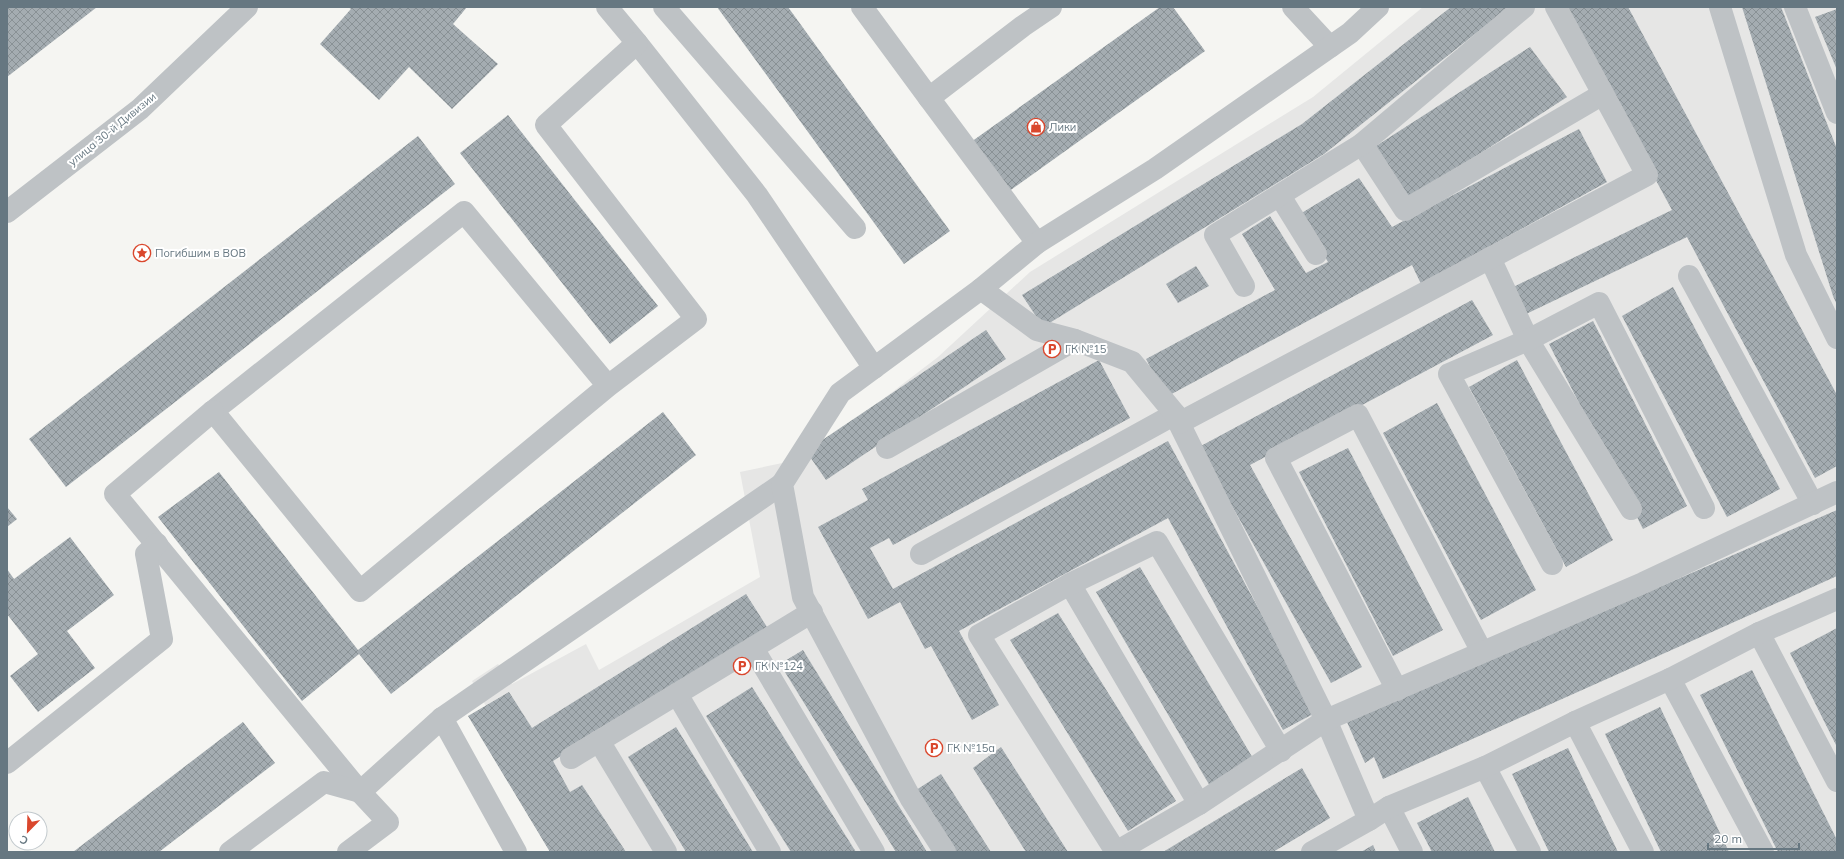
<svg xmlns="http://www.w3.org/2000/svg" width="1844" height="859" font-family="Mulish,sans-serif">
  <defs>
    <pattern id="building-cross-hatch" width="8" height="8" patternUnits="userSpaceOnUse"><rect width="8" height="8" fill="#a4acb1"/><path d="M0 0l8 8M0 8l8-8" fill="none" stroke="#899195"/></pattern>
  </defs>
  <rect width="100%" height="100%" fill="#f5f5f2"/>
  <!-- built -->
  <polygon fill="#e6e6e5" points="1423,7 1837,7 1837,852 567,852 472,681 498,664 512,684 586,644 599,670 760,577 740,472 806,458 938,357 1030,272 1313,97"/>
  <!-- building -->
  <g fill="url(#building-cross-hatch)">
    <polygon points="7,7 97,7 7,77"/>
    <polygon points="348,7 467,7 453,24 498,64 452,109 409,67 379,100 320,44 351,9"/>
    <polygon points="717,7 788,7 950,231 904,264"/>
    <polygon points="1160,7 1173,7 1205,51 1008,192 971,142"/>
    <polygon points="1451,7 1509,7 1324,154 1043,327 1022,295 1302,124"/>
    <polygon points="1562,7 1628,7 1837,395 1837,466 1815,478 1687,237 1524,315 1509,289 1672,210"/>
    <polygon points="1742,7 1781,7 1837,149 1837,305 1833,296"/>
    <polygon points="1837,9 1837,70 1815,17"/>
    <polygon points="1530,47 1567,97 1410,199 1376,146"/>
    <polygon points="508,115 658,306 610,344 460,153"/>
    <polygon points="1579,129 1607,182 1421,284 1412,265 1166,397 1146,359 1275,290 1242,234 1270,216 1306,273 1328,262 1300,214 1359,178 1392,227"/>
    <polygon points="418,136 455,184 66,487 29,439"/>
    <polygon points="1196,266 1209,286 1178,303 1166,284"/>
    <polygon points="1673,287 1780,489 1727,517 1622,316"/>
    <polygon points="1472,300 1493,335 1250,465 1362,667 1331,683 1199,447"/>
    <polygon points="1593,321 1687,506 1643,529 1549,344"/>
    <polygon points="986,330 1006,359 826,480 806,451"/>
    <polygon points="1099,360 1130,418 893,545 889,538 870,548 893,589 1168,441 1315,713 1283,730 1168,518 959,631 999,705 972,720 931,646 925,649 900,602 868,619 818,527 868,500 862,489"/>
    <polygon points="1517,360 1613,540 1566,567 1469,387"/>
    <polygon points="1437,403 1536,590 1481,620 1383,433"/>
    <polygon points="663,412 696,455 391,694 359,654 302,701 158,517 219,472 358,650"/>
    <polygon points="1348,448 1443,630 1393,656 1299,472"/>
    <polygon points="7,507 17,519 7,527"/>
    <polygon points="1837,510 1837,576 1383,779 1374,757 1365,763 1347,722"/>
    <polygon points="70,537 114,595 67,631 95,668 38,712 10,676 38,654 7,614 7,569 14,579"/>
    <polygon points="1140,567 1254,760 1210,786 1096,592"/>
    <polygon points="746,594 767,627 553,761 570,792 582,785 626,852 550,852 468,716 509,692 532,728"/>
    <polygon points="1058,613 1176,801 1128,831 1010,640"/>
    <polygon points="1837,628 1837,747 1790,653"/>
    <polygon points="803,650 927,852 896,852 780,664"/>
    <polygon points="1752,670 1837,840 1837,852 1778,852 1700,695"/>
    <polygon points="752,687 856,852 791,852 706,716"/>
    <polygon points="1660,707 1729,852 1661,852 1605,734"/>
    <polygon points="243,722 275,763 159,852 73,852"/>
    <polygon points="676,727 753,852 686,852 628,757"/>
    <polygon points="1001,747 1068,852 1026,852 973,768"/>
    <polygon points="1568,748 1618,852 1549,852 1512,774"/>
    <polygon points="1302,768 1330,818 1273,852 1163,852"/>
    <polygon points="941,774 991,852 951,852 913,792"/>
    <polygon points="1468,797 1495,852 1432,852 1417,823"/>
    <polygon points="1373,845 1376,852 1361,852"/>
  </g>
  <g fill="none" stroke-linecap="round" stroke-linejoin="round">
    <!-- minor -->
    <g stroke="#bec2c5" stroke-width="22">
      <polyline points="607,7 637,43 757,195 874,368"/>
      <polyline points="664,7 855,228"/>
      <polyline points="862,7 929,98"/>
      <polyline points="1293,7 1330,47"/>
      <polyline points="1720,7 1796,255 1837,338"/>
      <polyline points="1795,7 1837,113"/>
      <polyline points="1362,144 1405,210 1603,94"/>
      <polyline points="1280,196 1316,254"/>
      <polyline points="7,212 140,109 247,7"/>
      <polyline points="1037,243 929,98 1023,26 1051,7"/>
      <polyline points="1490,258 1528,340 1631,509"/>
      <polyline points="1689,276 1813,504"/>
      <polyline points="1244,286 1215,235 1362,144 1524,7"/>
      <polyline points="981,289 1037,243 1155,169 1350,33 1378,7"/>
      <polyline points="608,386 360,591 213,411 464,212 608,386 696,319 546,125 637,43"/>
      <polyline points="213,411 115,494 360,792 388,822 348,852"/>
      <polyline points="1179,423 1326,720 1369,820"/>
      <polyline points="887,448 1075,340"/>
      <polyline points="921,554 1175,414"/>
      <polyline points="1552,564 1449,374 1528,340 1599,303 1704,508"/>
      <polyline points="1070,584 1199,804"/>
      <polyline points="1759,633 1837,781"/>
      <polyline points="753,648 874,852"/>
      <polyline points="1670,679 1763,852"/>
      <polyline points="1397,690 1276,458 1358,415 1482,652"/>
      <polyline points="677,694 770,852"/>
      <polyline points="442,718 516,852"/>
      <polyline points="1575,722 1643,852"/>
      <polyline points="599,741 666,852"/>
      <polyline points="571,758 812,612"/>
      <polyline points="7,763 162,639 146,554 157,544"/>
      <polyline points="1485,767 1530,852"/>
      <polyline points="1389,807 1412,852"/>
      <polyline points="230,852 324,782 360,792 442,718 782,484"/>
      <polyline points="945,852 911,799 803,597 782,484 840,393 981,289 1037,330 1075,340 1132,362 1175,414 1179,423 1647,175 1556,7"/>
      <polyline points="1116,852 1199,804 1326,720 1643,583 1837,492"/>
      <polyline points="1116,852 979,635 1070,584 1157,542 1281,751"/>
      <polyline points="1312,852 1369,820 1389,807 1485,767 1575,722 1670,679 1759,633 1837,599"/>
    </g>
  </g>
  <!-- icons -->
  <defs>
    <symbol id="shop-ring" viewBox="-11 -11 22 22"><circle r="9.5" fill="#fff" stroke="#da472d" stroke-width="1.5"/><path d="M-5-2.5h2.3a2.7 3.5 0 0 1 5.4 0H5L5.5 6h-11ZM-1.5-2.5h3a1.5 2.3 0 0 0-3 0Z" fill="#da472d"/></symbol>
    <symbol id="sight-ring" viewBox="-11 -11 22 22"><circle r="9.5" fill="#fff" stroke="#da472d" stroke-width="1.5"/><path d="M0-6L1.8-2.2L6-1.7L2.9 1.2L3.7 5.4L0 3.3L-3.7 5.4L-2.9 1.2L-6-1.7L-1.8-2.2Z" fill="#da472d"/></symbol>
    <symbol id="parking-ring" viewBox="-11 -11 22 22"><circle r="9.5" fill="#fff" stroke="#da472d" stroke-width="1.5"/><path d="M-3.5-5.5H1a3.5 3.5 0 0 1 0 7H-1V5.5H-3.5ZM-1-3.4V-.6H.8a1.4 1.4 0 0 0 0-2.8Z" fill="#da472d"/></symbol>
  </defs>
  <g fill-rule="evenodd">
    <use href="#shop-ring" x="1026" y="117" width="20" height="20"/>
    <use href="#sight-ring" x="132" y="243" width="20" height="20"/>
    <use href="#parking-ring" x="1042" y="339" width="20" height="20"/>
    <use href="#parking-ring" x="732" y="656" width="20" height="20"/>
    <use href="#parking-ring" x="924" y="738" width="20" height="20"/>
  </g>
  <g text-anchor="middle" stroke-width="4" stroke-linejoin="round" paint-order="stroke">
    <!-- poi labels -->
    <g font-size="11" fill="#667781" stroke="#fff" text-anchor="start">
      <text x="1049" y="131">Лики</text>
      <text x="155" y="257">Погибшим в ВОВ</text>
      <text x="1065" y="353">ГК №15</text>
      <text x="755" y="670">ГК №124</text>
      <text x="947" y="752">ГК №15а</text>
    </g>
    <!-- street labels -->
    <g font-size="11" fill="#667781" stroke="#fff">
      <text transform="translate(112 129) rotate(-39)" y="4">улица 30-й Дивизии</text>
    </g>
  </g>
  <!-- border -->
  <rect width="1844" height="859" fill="none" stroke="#667781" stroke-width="16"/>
  <!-- north arrow -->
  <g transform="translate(28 831) rotate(203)"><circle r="19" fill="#ffffff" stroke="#c2c9cd"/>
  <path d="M0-3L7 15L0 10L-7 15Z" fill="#da472d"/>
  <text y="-6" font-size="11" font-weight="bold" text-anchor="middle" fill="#667781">С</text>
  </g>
  <!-- scale -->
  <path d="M1708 843v6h91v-6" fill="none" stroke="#667781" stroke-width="2"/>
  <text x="1714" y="843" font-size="12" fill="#667781" stroke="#ffffff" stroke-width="3" paint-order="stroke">20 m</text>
</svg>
